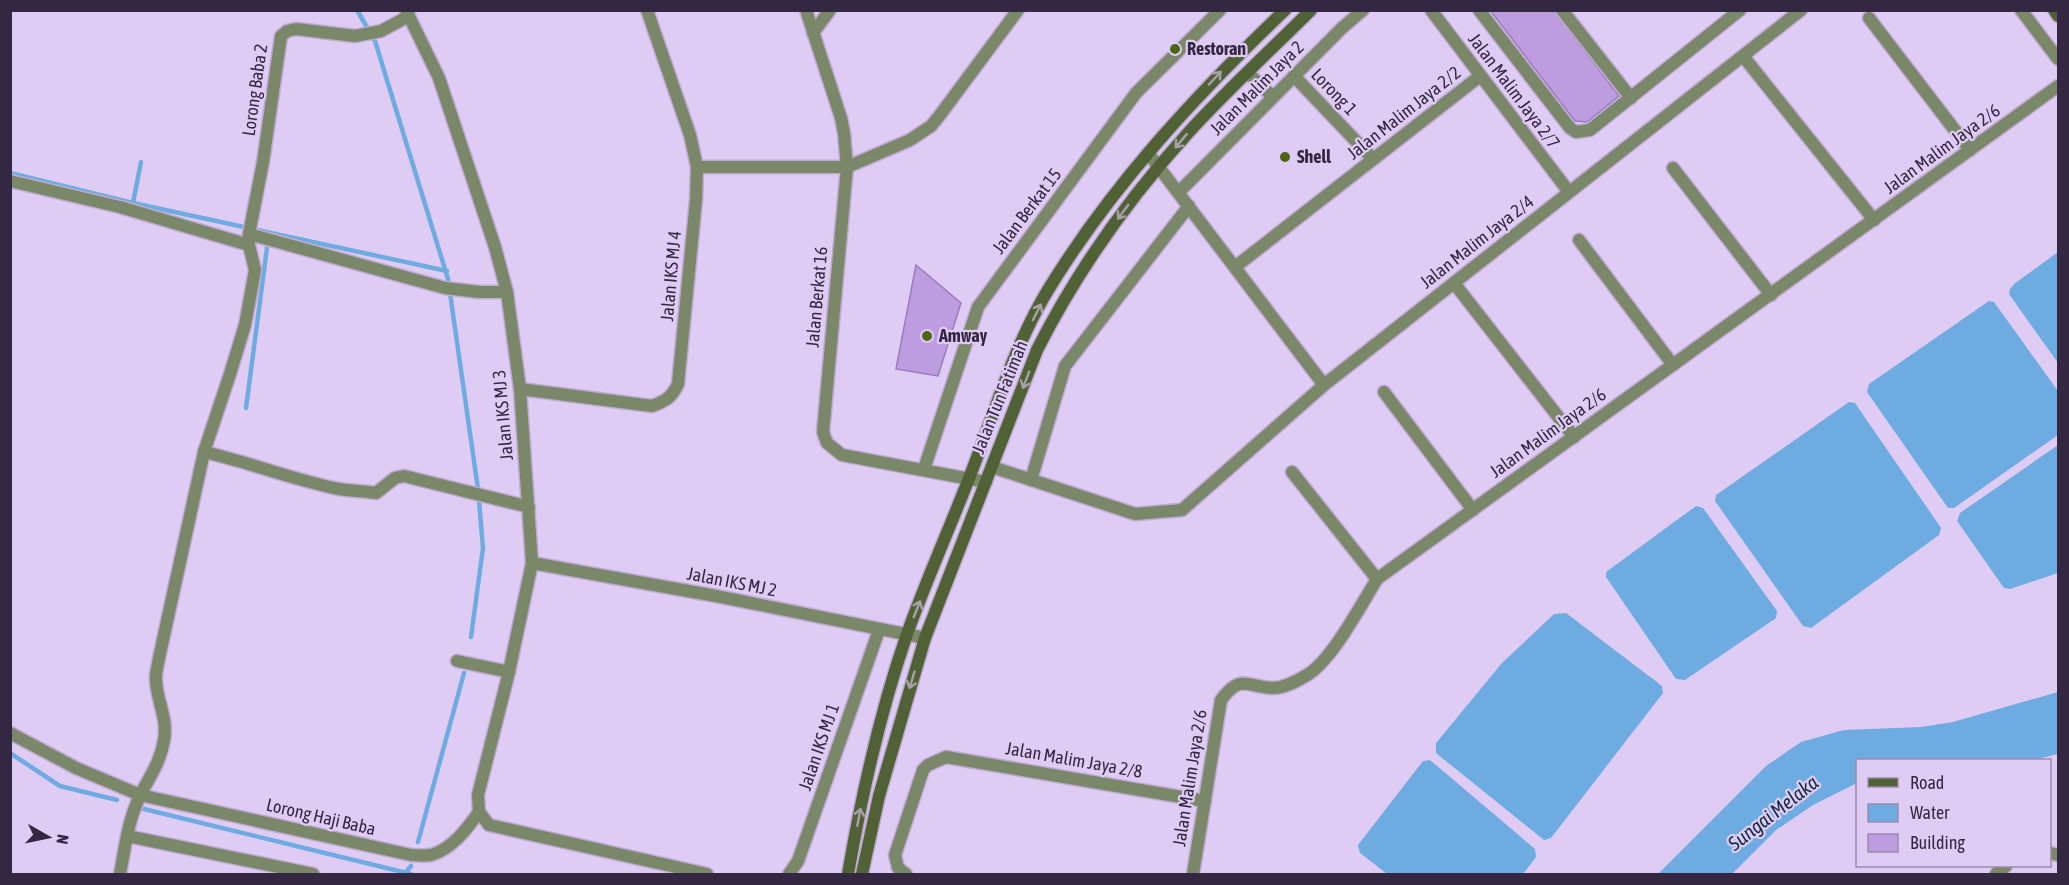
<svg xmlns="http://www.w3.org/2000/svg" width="2069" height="885" font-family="'Asap Condensed',sans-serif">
  <rect width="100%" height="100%" fill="#dfccf5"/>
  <!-- water -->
  <g fill="#6eabe0">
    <polygon points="2058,252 2058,363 2009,294 2010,289 2014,284"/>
    <polygon points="1989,301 1994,302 2058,391 2058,435 1954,508 1948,508 1867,392 1869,384"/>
    <polygon points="1849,402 1855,403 1941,528 1939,535 1811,628 1803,626 1715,501 1716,495"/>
    <polygon points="2058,445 2058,573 2010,589 2004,588 1957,521 1960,513"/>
    <polygon points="1696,506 1703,508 1777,611 1776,618 1685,680 1676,679 1606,577 1606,572"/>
    <polygon points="1566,613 1662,686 1663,693 1551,838 1544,840 1436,753 1436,743 1502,663 1554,614"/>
    <polygon points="2058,692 2058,754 2034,760 1858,760 1857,783 1813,805 1776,830 1732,874 1658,874 1766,766 1801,742 1844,730 1921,727 1953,722"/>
    <polygon points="1430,760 1535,849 1536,857 1523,874 1387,874 1360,853 1358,845 1423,761"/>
  </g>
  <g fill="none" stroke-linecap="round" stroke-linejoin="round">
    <!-- stream -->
    <g stroke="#6eabe0" stroke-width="4.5">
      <polyline points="357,10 375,41 448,279 478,489 483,548 471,637"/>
      <polyline points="10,173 133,203 447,271"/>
      <polyline points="133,203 141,162"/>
      <polyline points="246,408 268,240"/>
      <polyline points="10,753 60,786 117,800"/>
      <polyline points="144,809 411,874"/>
      <polyline points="418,842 464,673"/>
      <polyline points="405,873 411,866"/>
    </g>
  </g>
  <!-- building -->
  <g fill="#bd9de0" stroke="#9a7bbc" stroke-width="1.5">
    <polygon points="1490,10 1554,10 1619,96 1587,122 1575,121"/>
    <polygon points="916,265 961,303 938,376 896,369"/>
  </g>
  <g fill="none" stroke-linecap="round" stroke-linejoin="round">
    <defs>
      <g id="minor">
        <polyline points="406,10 439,78 495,247 507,292 520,389 532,563 509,672 478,795 479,812 489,825 707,874"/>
        <polyline points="806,10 841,118 844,133 847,167 823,432 827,443 842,455 986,482"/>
        <polyline points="1431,10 1569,192"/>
        <polyline points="1479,10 1570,128 1576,132 1590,130 1740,10"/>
        <polyline points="1562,10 1631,98"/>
        <polyline points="2021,10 2058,59"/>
        <polyline points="1869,18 1970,150"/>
        <polyline points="813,33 830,10"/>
        <polyline points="1743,56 1874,220"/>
        <polyline points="1248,73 1273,97"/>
        <polyline points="1294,76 1373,159"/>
        <polyline points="1148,153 1324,385"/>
        <polyline points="697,167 847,167 910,140 931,126 940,115 1018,10"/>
        <polyline points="1673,168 1771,295"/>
        <polyline points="10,181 120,207 249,245"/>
        <polyline points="1179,192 1342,28 1363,10"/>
        <polyline points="249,234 445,288 479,292 507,292"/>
        <polyline points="1579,240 1673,365"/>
        <polyline points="1235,267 1480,76"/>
        <polyline points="1454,283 1574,437"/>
        <path d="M520,389l132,17c14,-5 20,-9 26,-22l18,-184 1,-33 -7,-32 -43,-125"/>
        <polyline points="1384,392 1473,510"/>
        <path d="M204,452c45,10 89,28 135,37 12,2 25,2 37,4l19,-15 9,-2 125,31"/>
        <polyline points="992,467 1135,514 1182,510 1324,385 1801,10"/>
        <polyline points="924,469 978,307 1136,93 1220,10"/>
        <polyline points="1292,472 1377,579"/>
        <polyline points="1031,480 1065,366 1189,206"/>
        <polyline points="532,563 716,596 925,638"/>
        <polyline points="457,661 509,672"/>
        <path d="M10,733l66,35 64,27 271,60c6,0 14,1 20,0 21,-6 36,-26 48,-43"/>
        <polyline points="127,836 313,874"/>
        <polyline points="2050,853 2058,855"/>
        <path d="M120,874c5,-26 8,-55 21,-80 9,-18 20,-33 23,-54 4,-21 -7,-39 -8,-59 -1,-7 2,-16 3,-23l45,-206 26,-78 15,-49 10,-55 -6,-25v-11l14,-72 18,-126 6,-5 9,-2 59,7 26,-5 28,-15"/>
        <polyline points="789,874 798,861 879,630"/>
        <polyline points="906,874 898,868 895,855 923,770 928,765 946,757 1205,801"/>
        <path d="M1193,874l28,-174c20,-27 25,-13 52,-12 12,0 24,-7 34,-13 25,-15 54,-70 70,-96l681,-493"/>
        <polyline points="1996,874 2006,866"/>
      </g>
      <g id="secondary">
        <polyline points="2054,10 2058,16"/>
        <path d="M848,874c14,-81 32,-162 59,-240 20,-56 45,-111 66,-166 23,-60 42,-124 75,-178 64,-105 148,-195 237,-280"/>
        <path d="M862,874l17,-78 46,-158 112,-288c40,-79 92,-152 151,-217 39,-43 82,-82 123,-123"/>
      </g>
    </defs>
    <!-- minor casing -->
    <use href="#minor" stroke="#bdabd1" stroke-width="15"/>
    <!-- secondary casing -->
    <use href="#secondary" stroke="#bdabd1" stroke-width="15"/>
    <!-- minor -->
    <use href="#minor" stroke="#7b8769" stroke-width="12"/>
    <!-- secondary -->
    <use href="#secondary" stroke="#506135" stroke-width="12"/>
  </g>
  <!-- one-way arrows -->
  <defs><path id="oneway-shaft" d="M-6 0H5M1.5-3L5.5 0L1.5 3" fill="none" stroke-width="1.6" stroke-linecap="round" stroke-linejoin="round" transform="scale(1.5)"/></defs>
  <g stroke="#a6a1a8">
    <use href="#oneway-shaft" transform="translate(1215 78) rotate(-47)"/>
    <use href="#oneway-shaft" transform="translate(1181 141) rotate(130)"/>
    <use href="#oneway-shaft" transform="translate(1123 212) rotate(126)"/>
    <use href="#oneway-shaft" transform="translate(1037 312) rotate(-63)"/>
    <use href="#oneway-shaft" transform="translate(1026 380) rotate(111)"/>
    <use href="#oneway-shaft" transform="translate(917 609) rotate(-68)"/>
    <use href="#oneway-shaft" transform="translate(912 680) rotate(107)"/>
    <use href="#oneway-shaft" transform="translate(859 817) rotate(-79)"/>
  </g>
  <!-- markers -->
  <g fill="#4c6514" stroke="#dfccf5" stroke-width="2">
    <circle cx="1175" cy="49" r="6"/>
    <circle cx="1285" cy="157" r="6"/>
    <circle cx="927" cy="336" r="6"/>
  </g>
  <g text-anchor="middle" stroke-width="4.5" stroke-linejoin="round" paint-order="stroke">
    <!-- poi labels -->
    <g font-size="18" font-weight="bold" fill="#342741" stroke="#dfccf5" text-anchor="start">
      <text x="1187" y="55">Restoran</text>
      <text x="1297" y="163">Shell</text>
      <text x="939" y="342">Amway</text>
    </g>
    <!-- street labels -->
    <g font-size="18" fill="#342741" stroke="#dfccf5">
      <text transform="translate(1257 88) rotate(-45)" y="6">Jalan Malim Jaya 2</text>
      <text transform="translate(255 90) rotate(-82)" y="6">Lorong Baba 2</text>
      <text transform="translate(1514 91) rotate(53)" y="6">Jalan Malim Jaya 2/7</text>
      <text transform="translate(1334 92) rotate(46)" y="6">Lorong 1</text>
      <text transform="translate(1404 113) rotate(-38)" y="6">Jalan Malim Jaya 2/2</text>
      <text transform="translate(1942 149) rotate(-36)" y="6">Jalan Malim Jaya 2/6</text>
      <text transform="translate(1027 211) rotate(-53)" y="6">Jalan Berkat 15</text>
      <text transform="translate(1477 242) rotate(-38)" y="6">Jalan Malim Jaya 2/4</text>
      <text transform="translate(671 276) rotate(-85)" y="6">Jalan IKS MJ 4</text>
      <text transform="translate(817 297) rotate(-85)" y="6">Jalan Berkat 16</text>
      <text transform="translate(1000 397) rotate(-68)" y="6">Jalan Tun Fatimah</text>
      <text transform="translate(503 415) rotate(-95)" y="6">Jalan IKS MJ 3</text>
      <text transform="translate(1548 433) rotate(-36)" y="6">Jalan Malim Jaya 2/6</text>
      <text transform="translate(732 582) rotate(11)" y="6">Jalan IKS MJ 2</text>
      <text transform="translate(819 747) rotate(-71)" y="6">Jalan IKS MJ 1</text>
      <text transform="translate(1074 760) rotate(10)" y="6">Jalan Malim Jaya 2/8</text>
      <text transform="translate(1190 778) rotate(-81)" y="6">Jalan Malim Jaya 2/6</text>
      <text transform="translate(321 817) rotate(13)" y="6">Lorong Haji Baba</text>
    </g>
    <!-- water labels -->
    <g font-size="20" font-style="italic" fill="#112c42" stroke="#dfccf5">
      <text transform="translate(1773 813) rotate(-38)" y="7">Sungai Melaka</text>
    </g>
  </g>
  <!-- border -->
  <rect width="2069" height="885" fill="none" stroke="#342741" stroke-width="24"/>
  <!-- legend -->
  <rect x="1856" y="759" width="195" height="108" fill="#dfccf5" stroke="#9b8aad" stroke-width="1.5"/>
  <rect x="1868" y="778" width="30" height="9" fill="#506135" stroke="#9b8aad" stroke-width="1.5"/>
  <text x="1910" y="789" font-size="18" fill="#342741">Road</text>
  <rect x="1868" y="804" width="30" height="18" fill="#6eabe0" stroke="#9b8aad" stroke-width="1.5"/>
  <text x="1910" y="819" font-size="18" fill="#342741">Water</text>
  <rect x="1868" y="834" width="30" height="18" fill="#bd9de0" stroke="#9b8aad" stroke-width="1.5"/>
  <text x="1910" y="849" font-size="18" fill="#342741">Building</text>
  <!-- north arrow -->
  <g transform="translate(48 837) rotate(99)" stroke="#dfccf5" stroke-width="4.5" paint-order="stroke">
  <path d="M0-4.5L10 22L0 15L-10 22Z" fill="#342741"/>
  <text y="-9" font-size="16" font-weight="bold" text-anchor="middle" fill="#342741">N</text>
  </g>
</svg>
